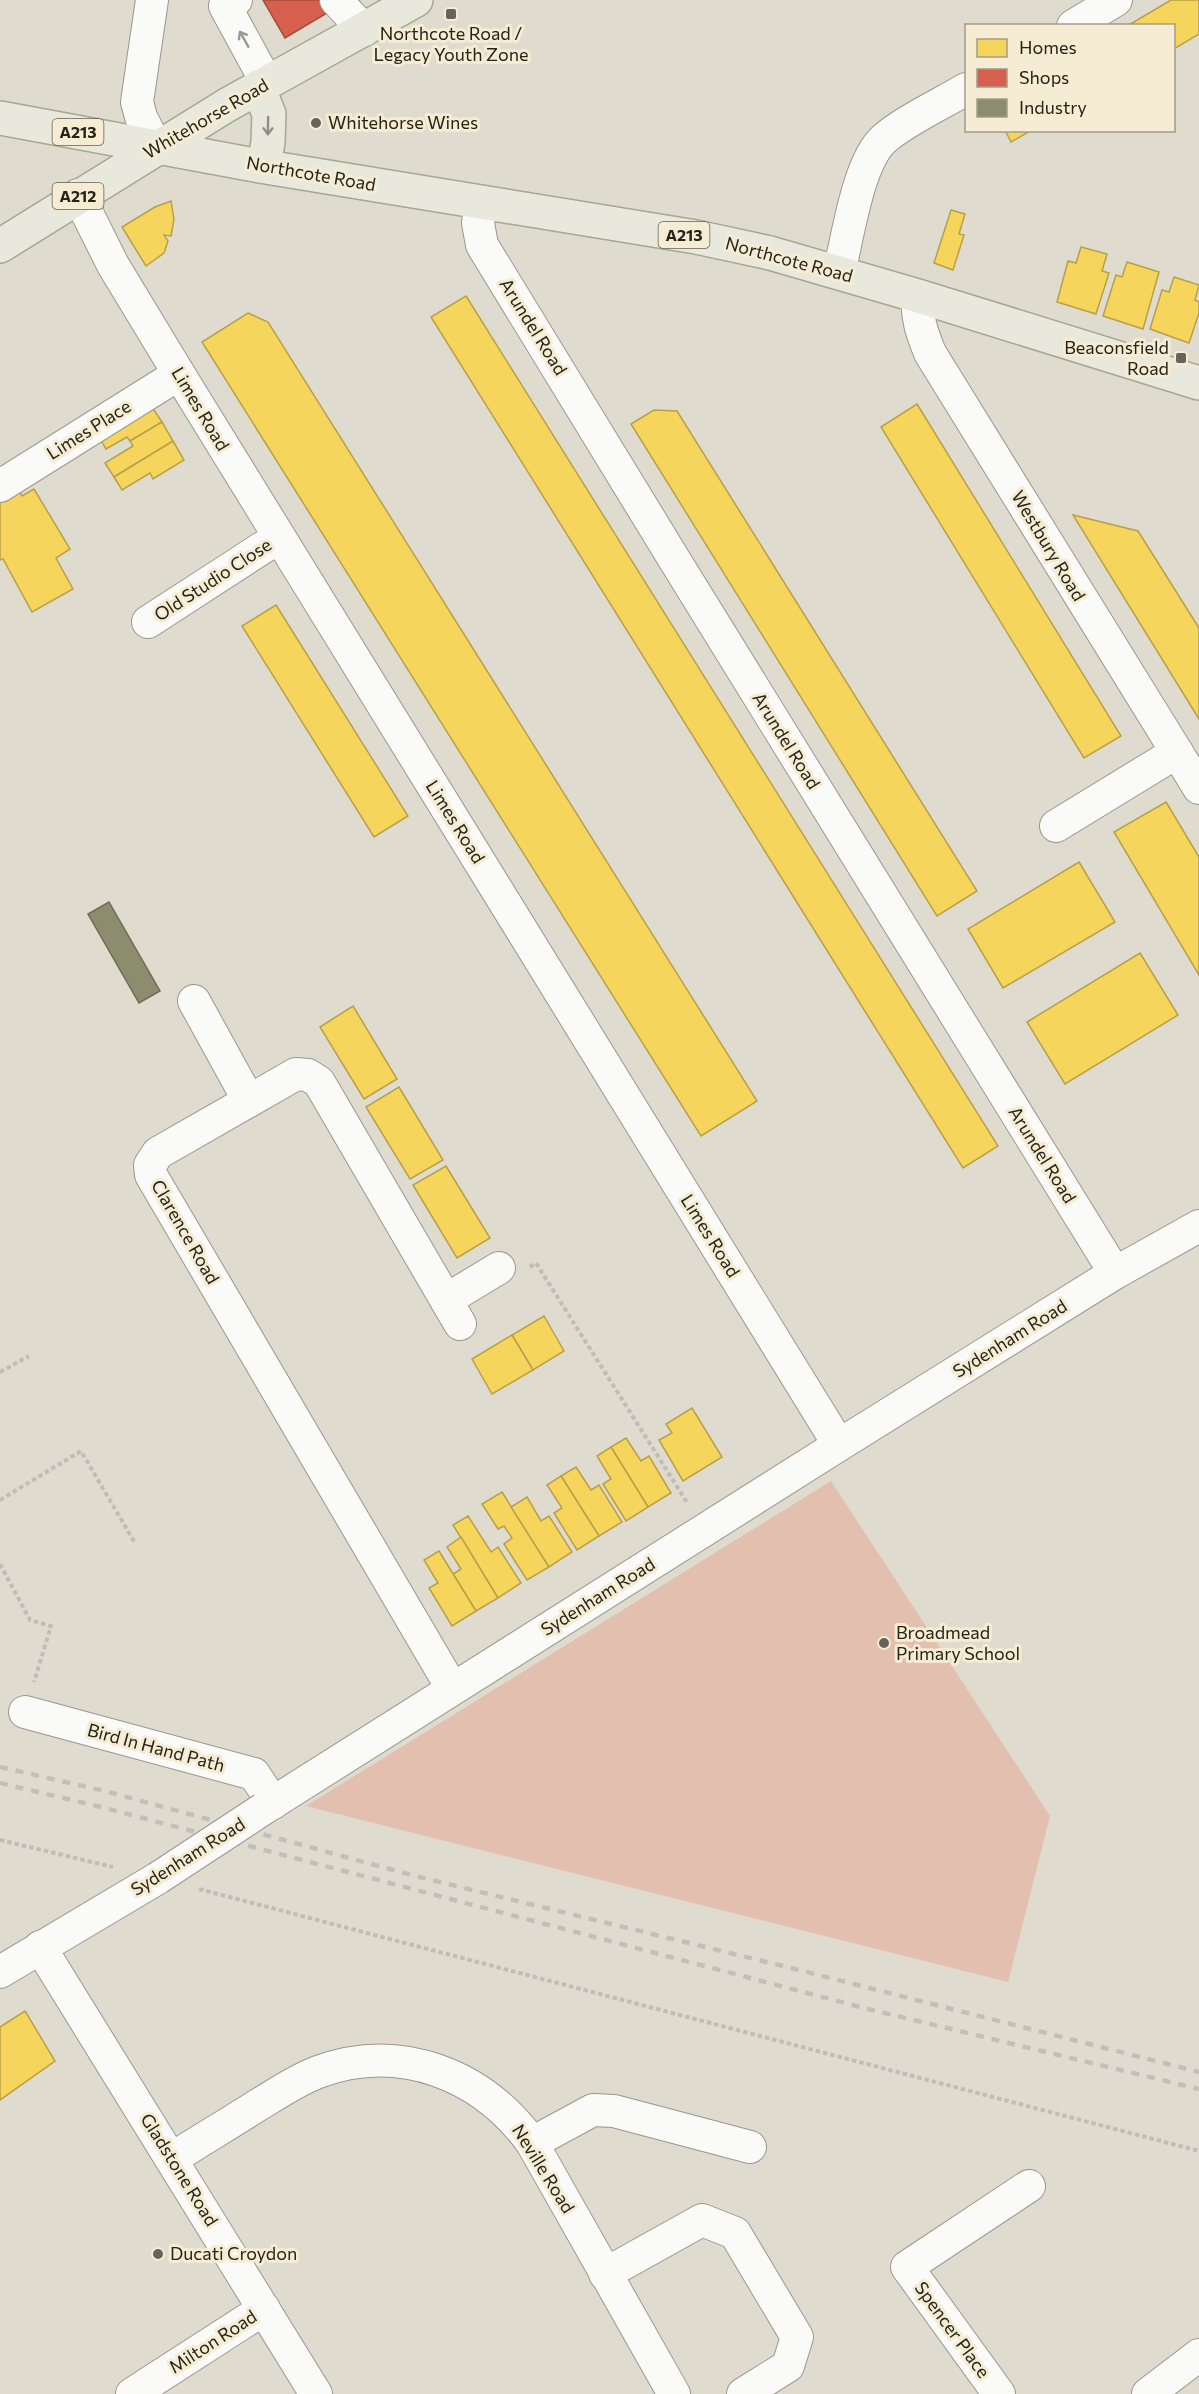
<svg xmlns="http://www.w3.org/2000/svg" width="1199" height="2394" font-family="Commissioner,sans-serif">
  <rect width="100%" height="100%" fill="#dfdbce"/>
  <!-- green -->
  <polygon fill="#e2bfae" points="831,1481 1050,1816 1008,1982 306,1806"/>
  <!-- homes -->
  <g fill="#f6d55c" stroke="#b8a048" stroke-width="1.5">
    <polygon points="1171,0 1199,0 1199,34 1174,49 1174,26 1127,26"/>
    <polygon points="1005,130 1032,130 1011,142"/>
    <polygon points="171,201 174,219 171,236 164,235 168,241 164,253 146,266 122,227 155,207"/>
    <polygon points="951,210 965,214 959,234 964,235 953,270 934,263"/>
    <polygon points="1081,247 1107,254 1102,271 1109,273 1096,314 1057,302 1068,261 1076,263"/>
    <polygon points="1127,262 1159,272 1143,329 1103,316 1116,275 1122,277"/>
    <polygon points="1174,277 1199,285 1195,300 1199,302 1199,313 1189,343 1150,329 1162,290 1169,292"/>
    <polygon points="466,296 998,1146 963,1168 431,317"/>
    <polygon points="248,313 268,322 757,1101 701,1136 202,342"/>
    <polygon points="150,404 162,422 130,441 127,437 106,449 98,435"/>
    <polygon points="917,404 1121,736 1084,758 881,427"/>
    <polygon points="654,410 677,411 977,891 937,916 631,424"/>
    <polygon points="162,422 173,441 114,477 105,463 133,446 130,441"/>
    <polygon points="173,441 184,460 153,479 150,473 122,490 114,477"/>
    <polygon points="16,486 22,496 34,489 70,549 56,558 73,589 32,612 3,559 0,560 0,496"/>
    <polygon points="1073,515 1138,531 1199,628 1199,719"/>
    <polygon points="276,605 408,816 374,837 242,626"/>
    <polygon points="1166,802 1199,857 1199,975 1114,832"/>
    <polygon points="1079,862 1115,922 1003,988 968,929"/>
    <polygon points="1140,953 1178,1015 1065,1084 1027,1022"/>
    <polygon points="353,1006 397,1079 364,1099 320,1027"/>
    <polygon points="399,1087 443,1160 410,1179 366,1107"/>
    <polygon points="446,1166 490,1238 457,1258 413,1185"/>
    <polygon points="544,1316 564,1351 533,1370 512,1335"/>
    <polygon points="512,1335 533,1370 492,1394 472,1359"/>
    <polygon points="692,1408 722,1457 683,1481 659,1440 672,1433 666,1424"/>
    <polygon points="626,1438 641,1461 649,1456 671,1493 648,1507 611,1447"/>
    <polygon points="611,1447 648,1507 626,1521 603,1484 611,1479 597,1456"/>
    <polygon points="576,1467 591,1490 599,1485 622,1522 599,1536 561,1476"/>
    <polygon points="561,1476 599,1536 577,1550 554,1513 562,1508 547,1485"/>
    <polygon points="502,1492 549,1567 527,1580 504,1544 512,1538 504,1526 498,1529 482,1504"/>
    <polygon points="527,1497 541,1521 549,1516 572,1552 549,1567 511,1507"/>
    <polygon points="468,1516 491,1552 498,1547 521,1583 498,1598 453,1525"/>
    <polygon points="461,1537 498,1598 476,1611 453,1574 461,1569 447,1547"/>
    <polygon points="439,1551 476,1611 452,1626 429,1588 438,1583 424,1560"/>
    <polygon points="25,2011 55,2061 0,2100 0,2027"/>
  </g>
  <!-- shops -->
  <polygon fill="#d6604d" stroke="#a14e3d" stroke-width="1.5" points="263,0 319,0 327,13 285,38"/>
  <!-- industry -->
  <polygon fill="#8c8c6e" stroke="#6d6c54" stroke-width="1.5" points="109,902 160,991 139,1003 88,914"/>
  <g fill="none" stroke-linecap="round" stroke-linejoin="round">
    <defs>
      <g id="minor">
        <polyline points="152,0 137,102 141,117 156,147"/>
        <polyline points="236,0 225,6 267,83"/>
        <polyline points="336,0 364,30"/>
        <polyline points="1073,26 1116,0"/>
        <polyline points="78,195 113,265 179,374 839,1445"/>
        <polyline points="481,202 478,223 482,245 674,559 1115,1273"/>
        <path d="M839,272c9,-35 19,-110 45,-133 20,-18 59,-36 82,-50"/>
        <path d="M918,296c-2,21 4,37 12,57l269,435"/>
        <polyline points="0,486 179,374"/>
        <polyline points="148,622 279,537"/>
        <polyline points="1056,826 1177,752"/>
        <polyline points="194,1001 249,1101"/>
        <polyline points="446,1300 499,1268"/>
        <polyline points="452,1688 151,1175 150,1165 158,1153 296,1074 308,1075 319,1082 460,1324"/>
        <polyline points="25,1712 254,1774 273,1803"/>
        <polyline points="263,1809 839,1445 1115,1273 1199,1226"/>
        <polyline points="40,1947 316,2394"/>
        <polyline points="0,1972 158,1878"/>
        <polyline points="532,2143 593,2110 614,2111 750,2147"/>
        <path d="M173,2158c28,-18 57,-35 85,-53 20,-12 39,-25 60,-33 82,-30 164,2 214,71l142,251"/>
        <polyline points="605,2274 702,2220 735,2233 797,2337 788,2366 743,2394"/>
        <polyline points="132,2394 264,2309"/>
        <polyline points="999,2394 907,2267 1029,2186"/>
        <polyline points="1148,2394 1199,2355"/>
      </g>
      <g id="major">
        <polyline points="258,87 269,114 268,142 264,166"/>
        <polyline points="0,118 260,166 696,237 770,253 918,296 1199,383"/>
        <polyline points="0,246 227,105 416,0"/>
      </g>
    </defs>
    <!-- minor casing -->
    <use href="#minor" stroke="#9b978d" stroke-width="34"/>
    <!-- major casing -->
    <use href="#major" stroke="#a6a78e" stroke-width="36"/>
    <!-- path -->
    <g stroke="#bfbdb7" stroke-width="4" stroke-dasharray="4.5 3" stroke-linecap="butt">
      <polyline points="530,1267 536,1263 688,1504"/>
      <polyline points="0,1372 29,1356"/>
      <polyline points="0,1500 81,1451 135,1543"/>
      <polyline points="0,1564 30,1620 51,1626 34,1682"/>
      <polyline points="0,1840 113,1867"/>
      <polyline points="199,1889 1199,2151"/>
    </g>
    <!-- minor -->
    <use href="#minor" stroke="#fafaf8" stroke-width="32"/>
    <!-- major -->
    <use href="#major" stroke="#e8e9dc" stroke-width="33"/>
    <!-- rail -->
    <g stroke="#c0bfbb" stroke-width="4.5" stroke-dasharray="8 8" stroke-linecap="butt">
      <polyline points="0,1767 105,1791 415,1876 783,1966 1199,2072"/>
      <polyline points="0,1783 101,1807 864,2008 1199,2089"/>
    </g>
    <defs>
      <polyline id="minor-bridge" points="158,1878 263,1809"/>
    </defs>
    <!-- minor-bridge casing -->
    <use href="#minor-bridge" stroke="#9b978d" stroke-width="34" stroke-linecap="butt"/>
    <!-- minor-bridge -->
    <use href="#minor-bridge" stroke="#fafaf8" stroke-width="32"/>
  </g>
  <!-- one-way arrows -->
  <defs><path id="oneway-shaft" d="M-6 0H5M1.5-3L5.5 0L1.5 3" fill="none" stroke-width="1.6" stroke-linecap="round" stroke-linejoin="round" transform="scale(1.5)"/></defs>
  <use stroke="#9b9994" href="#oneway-shaft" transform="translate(244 39) rotate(-119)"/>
  <use stroke="#919084" href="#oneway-shaft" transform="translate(268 126) rotate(91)"/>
  <!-- markers -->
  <g fill="#676358" stroke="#f5ecd3" stroke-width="2">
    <rect x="445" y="8" width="12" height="12" rx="3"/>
    <circle cx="316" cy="123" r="6"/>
    <rect x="1175" y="352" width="12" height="12" rx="3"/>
    <circle cx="884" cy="1643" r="6"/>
    <circle cx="158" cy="2254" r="6"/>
  </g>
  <g text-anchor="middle" stroke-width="6" stroke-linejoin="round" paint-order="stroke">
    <!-- shield labels -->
    <g fill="#f5ecd3" stroke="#645f51" stroke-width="1.5">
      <rect x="52.5" y="119" width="51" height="26" rx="4.5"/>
      <rect x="52.5" y="183" width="51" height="26" rx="4.5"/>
      <rect x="658.5" y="222" width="51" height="26" rx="4.5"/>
    </g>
    <g font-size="16" font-weight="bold" fill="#262319">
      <text x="78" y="138">A213</text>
      <text x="78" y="202">A212</text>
      <text x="684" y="241">A213</text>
    </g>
    <!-- poi labels -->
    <g font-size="18" fill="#262319" stroke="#f5ecd3" text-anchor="start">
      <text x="451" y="40" text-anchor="middle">Northcote Road /<tspan x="451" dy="21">Legacy Youth Zone</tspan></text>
      <text x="328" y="129">Whitehorse Wines</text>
      <text x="1169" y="354" text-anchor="end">Beaconsfield<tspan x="1169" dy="21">Road</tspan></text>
      <text x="896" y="1639">Broadmead<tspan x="896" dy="21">Primary School</tspan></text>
      <text x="170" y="2260">Ducati Croydon</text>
    </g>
    <!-- street labels -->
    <g font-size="18" fill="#262319" stroke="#f5ecd3">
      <text transform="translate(206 119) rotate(-30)" y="6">Whitehorse Road</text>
      <text transform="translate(311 174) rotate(10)" y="6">Northcote Road</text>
      <text transform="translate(789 260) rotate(15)" y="6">Northcote Road</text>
      <text transform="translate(533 327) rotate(58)" y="6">Arundel Road</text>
      <text transform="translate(200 409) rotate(59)" y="6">Limes Road</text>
      <text transform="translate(89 430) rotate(-32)" y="6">Limes Place</text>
      <text transform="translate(1048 546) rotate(59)" y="6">Westbury Road</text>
      <text transform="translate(213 580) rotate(-33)" y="6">Old Studio Close</text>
      <text transform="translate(786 741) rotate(58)" y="6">Arundel Road</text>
      <text transform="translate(455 822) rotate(58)" y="6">Limes Road</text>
      <text transform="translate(1042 1155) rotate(58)" y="6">Arundel Road</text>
      <text transform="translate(185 1232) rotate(60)" y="6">Clarence Road</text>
      <text transform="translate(710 1236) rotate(58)" y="6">Limes Road</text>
      <text transform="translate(1010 1339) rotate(-32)" y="6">Sydenham Road</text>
      <text transform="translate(598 1597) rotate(-32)" y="6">Sydenham Road</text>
      <text transform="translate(156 1748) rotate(15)" y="6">Bird In Hand Path</text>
      <text transform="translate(188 1857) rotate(-32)" y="6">Sydenham Road</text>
      <text transform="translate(543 2169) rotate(58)" y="6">Neville Road</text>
      <text transform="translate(179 2170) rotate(58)" y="6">Gladstone Road</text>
      <text transform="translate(952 2330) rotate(54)" y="6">Spencer Place</text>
      <text transform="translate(213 2342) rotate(-33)" y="6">Milton Road</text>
    </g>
  </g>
  <!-- legend -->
  <rect x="965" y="24" width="210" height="108" fill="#f5ecd3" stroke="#a29c89" stroke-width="1.5"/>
  <rect x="977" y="39" width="30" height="18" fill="#f6d55c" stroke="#a29c89" stroke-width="1.5"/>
  <text x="1019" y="54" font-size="18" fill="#262319">Homes</text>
  <rect x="977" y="69" width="30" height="18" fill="#d6604d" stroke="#a29c89" stroke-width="1.5"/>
  <text x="1019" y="84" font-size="18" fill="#262319">Shops</text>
  <rect x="977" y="99" width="30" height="18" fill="#8c8c6e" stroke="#a29c89" stroke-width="1.5"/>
  <text x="1019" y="114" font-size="18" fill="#262319">Industry</text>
</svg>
